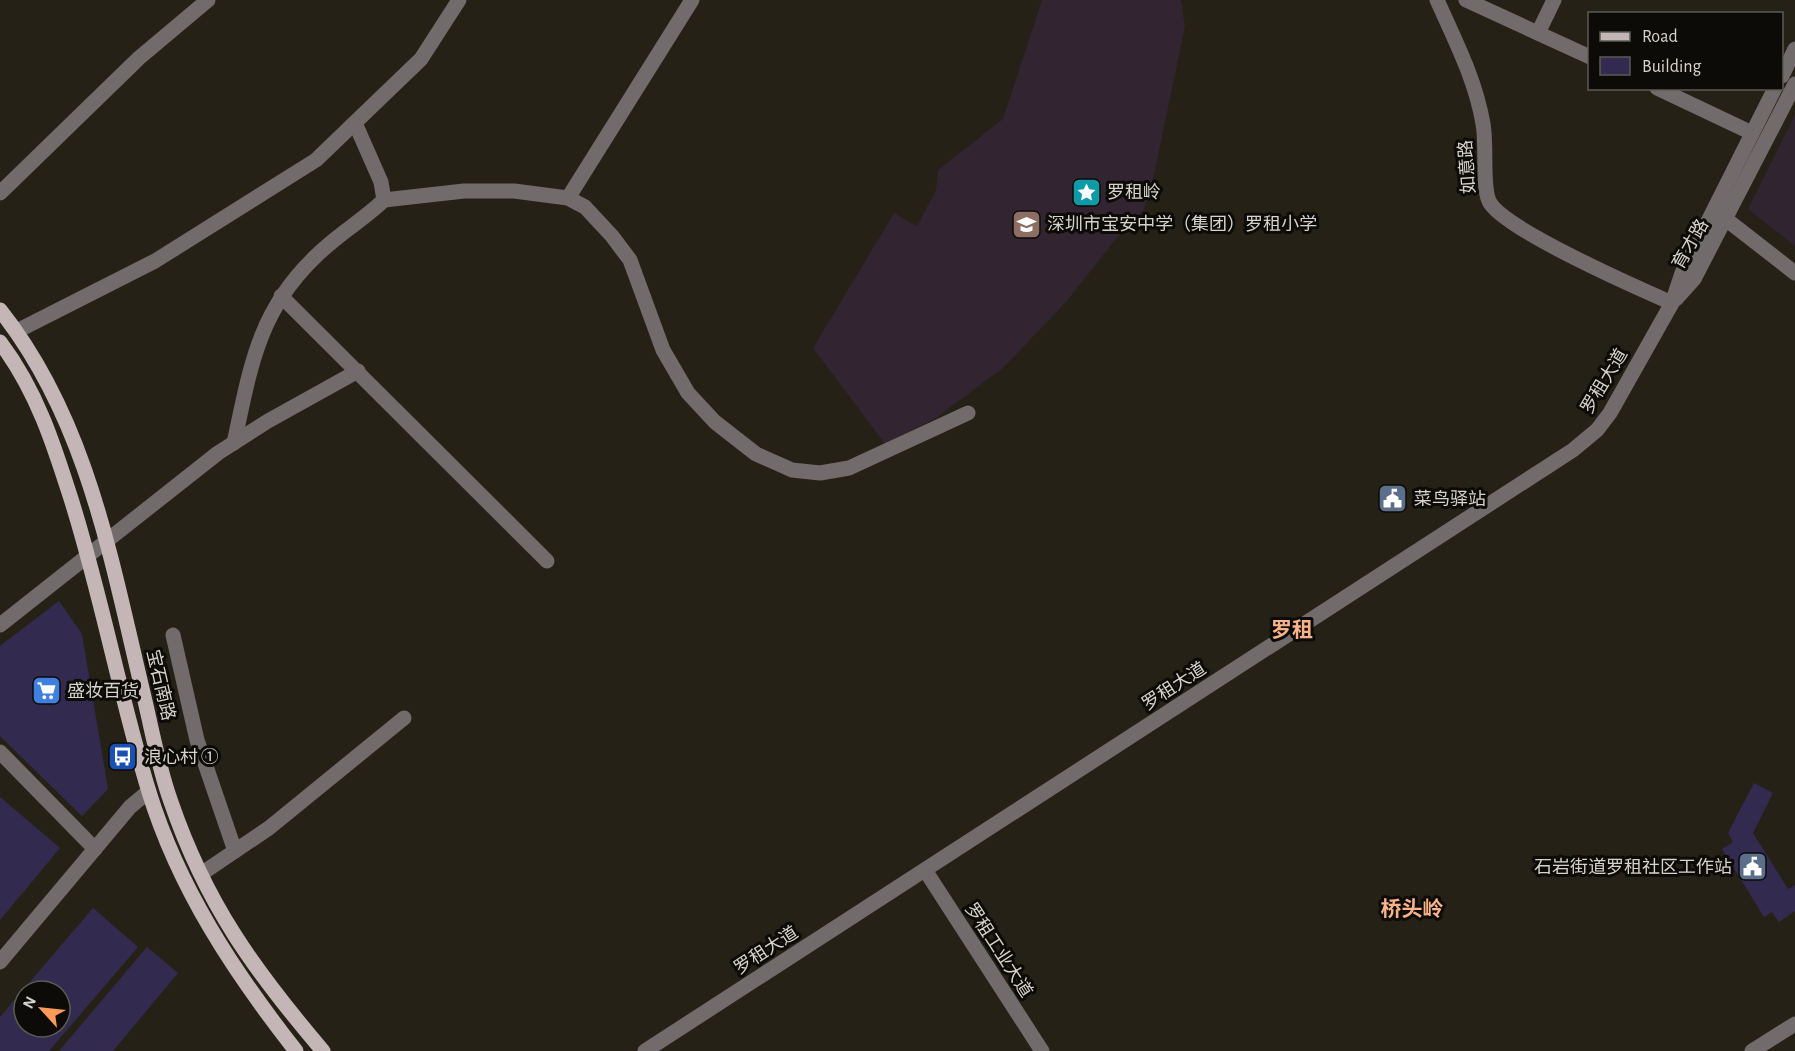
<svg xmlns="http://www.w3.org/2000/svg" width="1795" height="1051" font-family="'Alegreya Sans','Noto Sans SC',sans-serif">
  <rect width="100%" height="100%" fill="#262117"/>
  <!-- industrial -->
  <polygon fill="#302431" points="1795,115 1795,246 1748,209"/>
  <!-- education -->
  <polygon fill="#322430" points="1042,0 1181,0 1185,27 1152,184 1144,209 1115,240 1066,302 1003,368 936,418 885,444 813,348 894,213 917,226 936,190 938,170 1003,119"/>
  <!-- building -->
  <g fill="#332b4f" fill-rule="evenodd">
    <polygon points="59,601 82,634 108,789 82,816 0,736 0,646"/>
    <polygon points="1754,783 1773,793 1753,833 1788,889 1795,885 1795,911 1779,922 1772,912 1764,917 1722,849 1733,842 1728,833"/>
    <polygon points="0,797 60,848 0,920"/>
    <path d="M93,908l45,39 -89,104h-49v-34zM24,991h36v36h-36z"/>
    <polygon points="147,947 178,973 113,1051 59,1051"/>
  </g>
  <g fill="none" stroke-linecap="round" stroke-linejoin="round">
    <!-- minor -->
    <g stroke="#726b6b" stroke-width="15">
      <path d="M1437,0c18,40 39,81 46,124 4,21 -1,62 6,77 12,27 151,88 183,102"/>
      <polyline points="1466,0 1590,57"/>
      <polyline points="1538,33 1554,0"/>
      <polyline points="1782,76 1795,49"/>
      <polyline points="1657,88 1752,133"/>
      <polyline points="0,193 139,58 208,0"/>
      <polyline points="568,198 692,0"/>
      <polyline points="384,200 464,191 514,191 568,198 585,207 612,236 630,260 663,350 688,393 715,422 756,454 792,470 820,473 849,468 968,413"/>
      <polyline points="1718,213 1795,273"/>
      <polyline points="281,296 547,561"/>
      <polyline points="1676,299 1694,279 1795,84"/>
      <polyline points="17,331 155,261 316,160 421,59 459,0"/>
      <path d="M234,443c16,-73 23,-129 79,-184 21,-22 49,-38 71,-59l-3,-18 -26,-59"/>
      <polyline points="0,625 218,453 268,421 358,371"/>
      <polyline points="173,635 197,740 235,851"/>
      <polyline points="0,752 95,849"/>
      <polyline points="925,870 1042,1051"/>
      <polyline points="201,874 269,828 404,718"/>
      <polyline points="0,962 130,807 149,791"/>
      <polyline points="645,1051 1573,450 1597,430 1610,413 1672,303 1682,273 1775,88"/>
      <polyline points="1752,1051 1795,1024"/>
    </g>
    <!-- major -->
    <g stroke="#c4b6b6" stroke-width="15">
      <path d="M0,310c89,112 112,255 145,391 8,34 14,68 26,101 35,102 83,168 152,249"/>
      <path d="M0,342c37,49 54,103 72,160 30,96 48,195 77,290 30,97 85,180 147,259"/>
    </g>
  </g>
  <!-- icons -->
  <defs>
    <symbol id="sight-square" viewBox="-11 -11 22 22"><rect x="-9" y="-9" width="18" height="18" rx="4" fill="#0f9aa8" stroke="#0d0b07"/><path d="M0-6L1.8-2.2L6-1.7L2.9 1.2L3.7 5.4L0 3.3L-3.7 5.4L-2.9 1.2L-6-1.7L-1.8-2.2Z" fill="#fff"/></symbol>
    <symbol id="school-square" viewBox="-11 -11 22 22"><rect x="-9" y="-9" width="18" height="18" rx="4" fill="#8d6e63" stroke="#0d0b07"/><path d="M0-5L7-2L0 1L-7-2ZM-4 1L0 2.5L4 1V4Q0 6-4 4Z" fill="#fff"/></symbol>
    <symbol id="civic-square" viewBox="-11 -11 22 22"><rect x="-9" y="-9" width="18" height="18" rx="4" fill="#5c6f8a" stroke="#0d0b07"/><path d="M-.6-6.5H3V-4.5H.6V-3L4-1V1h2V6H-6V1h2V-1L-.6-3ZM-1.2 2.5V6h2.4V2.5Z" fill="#fff"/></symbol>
    <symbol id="supermarket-square" viewBox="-11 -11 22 22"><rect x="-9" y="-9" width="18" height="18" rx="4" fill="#3f7fe0" stroke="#0d0b07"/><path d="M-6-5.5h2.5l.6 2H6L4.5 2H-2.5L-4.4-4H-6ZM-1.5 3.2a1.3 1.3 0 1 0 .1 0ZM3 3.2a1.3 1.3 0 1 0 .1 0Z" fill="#fff"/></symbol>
    <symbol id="bus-square" viewBox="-11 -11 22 22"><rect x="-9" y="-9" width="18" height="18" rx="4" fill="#1a4fb4" stroke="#0d0b07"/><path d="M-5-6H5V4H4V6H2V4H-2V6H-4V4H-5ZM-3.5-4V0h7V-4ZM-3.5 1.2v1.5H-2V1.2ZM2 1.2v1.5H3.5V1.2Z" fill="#fff"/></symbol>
  </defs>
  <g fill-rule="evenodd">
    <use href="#sight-square" x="1070" y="176" width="33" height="33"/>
    <use href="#school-square" x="1010" y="208" width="33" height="33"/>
    <use href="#civic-square" x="1376" y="482" width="33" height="33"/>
    <use href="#supermarket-square" x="30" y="674" width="33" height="33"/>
    <use href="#bus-square" x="106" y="740" width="33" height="33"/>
    <use href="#civic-square" x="1736" y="850" width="33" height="33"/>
  </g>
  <g text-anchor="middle" stroke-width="6" stroke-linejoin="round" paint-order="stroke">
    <!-- street labels -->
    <g font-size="18" fill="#d5d2cb" stroke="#0d0b07">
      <text transform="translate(1467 167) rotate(-94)" y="6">如意路</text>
      <text transform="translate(1690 244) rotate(-60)" y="6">育才路</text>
      <text transform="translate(1604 381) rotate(-59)" y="6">罗租大道</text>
      <text transform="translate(161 685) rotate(77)" y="6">宝石南路</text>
      <text transform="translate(1174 686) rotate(-33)" y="6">罗租大道</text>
      <text transform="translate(766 950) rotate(-33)" y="6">罗租大道</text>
      <text transform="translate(999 950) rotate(57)" y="6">罗租工业大道</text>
    </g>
    <!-- poi labels -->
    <g font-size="18" fill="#d5d2cb" stroke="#0d0b07" text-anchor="start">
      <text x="1107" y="198">罗租岭</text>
      <text x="1047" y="230">深圳市宝安中学（集团）罗租小学</text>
      <text x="1414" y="505">菜鸟驿站</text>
      <text x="67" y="697">盛妆百货</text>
      <text x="144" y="763">浪心村 ①</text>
      <text x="1732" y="873" text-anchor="end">石岩街道罗租社区工作站</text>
    </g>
    <!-- quarter labels -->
    <g font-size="21" font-weight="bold" fill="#fab389" stroke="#0d0b07">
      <text x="1292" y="637">罗租</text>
      <text x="1412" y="916">桥头岭</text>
    </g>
  </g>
  <!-- legend -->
  <rect x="1588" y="12" width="195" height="78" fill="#0d0b07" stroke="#5d5b55" stroke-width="1.5"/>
  <rect x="1600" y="32" width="30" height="9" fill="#c4b6b6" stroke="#5d5b55" stroke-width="1.5"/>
  <text x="1642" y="42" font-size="18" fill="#d5d2cb">Road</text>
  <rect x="1600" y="57" width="30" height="18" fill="#332b4f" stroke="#5d5b55" stroke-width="1.5"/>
  <text x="1642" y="72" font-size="18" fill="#d5d2cb">Building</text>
  <!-- north arrow -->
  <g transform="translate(42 1009) rotate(297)"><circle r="28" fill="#0d0b07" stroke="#5d5b55" stroke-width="1.5"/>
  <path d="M0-4.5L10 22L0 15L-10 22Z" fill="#ff9b5a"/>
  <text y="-9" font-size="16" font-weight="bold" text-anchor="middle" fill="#d5d2cb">N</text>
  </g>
</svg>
